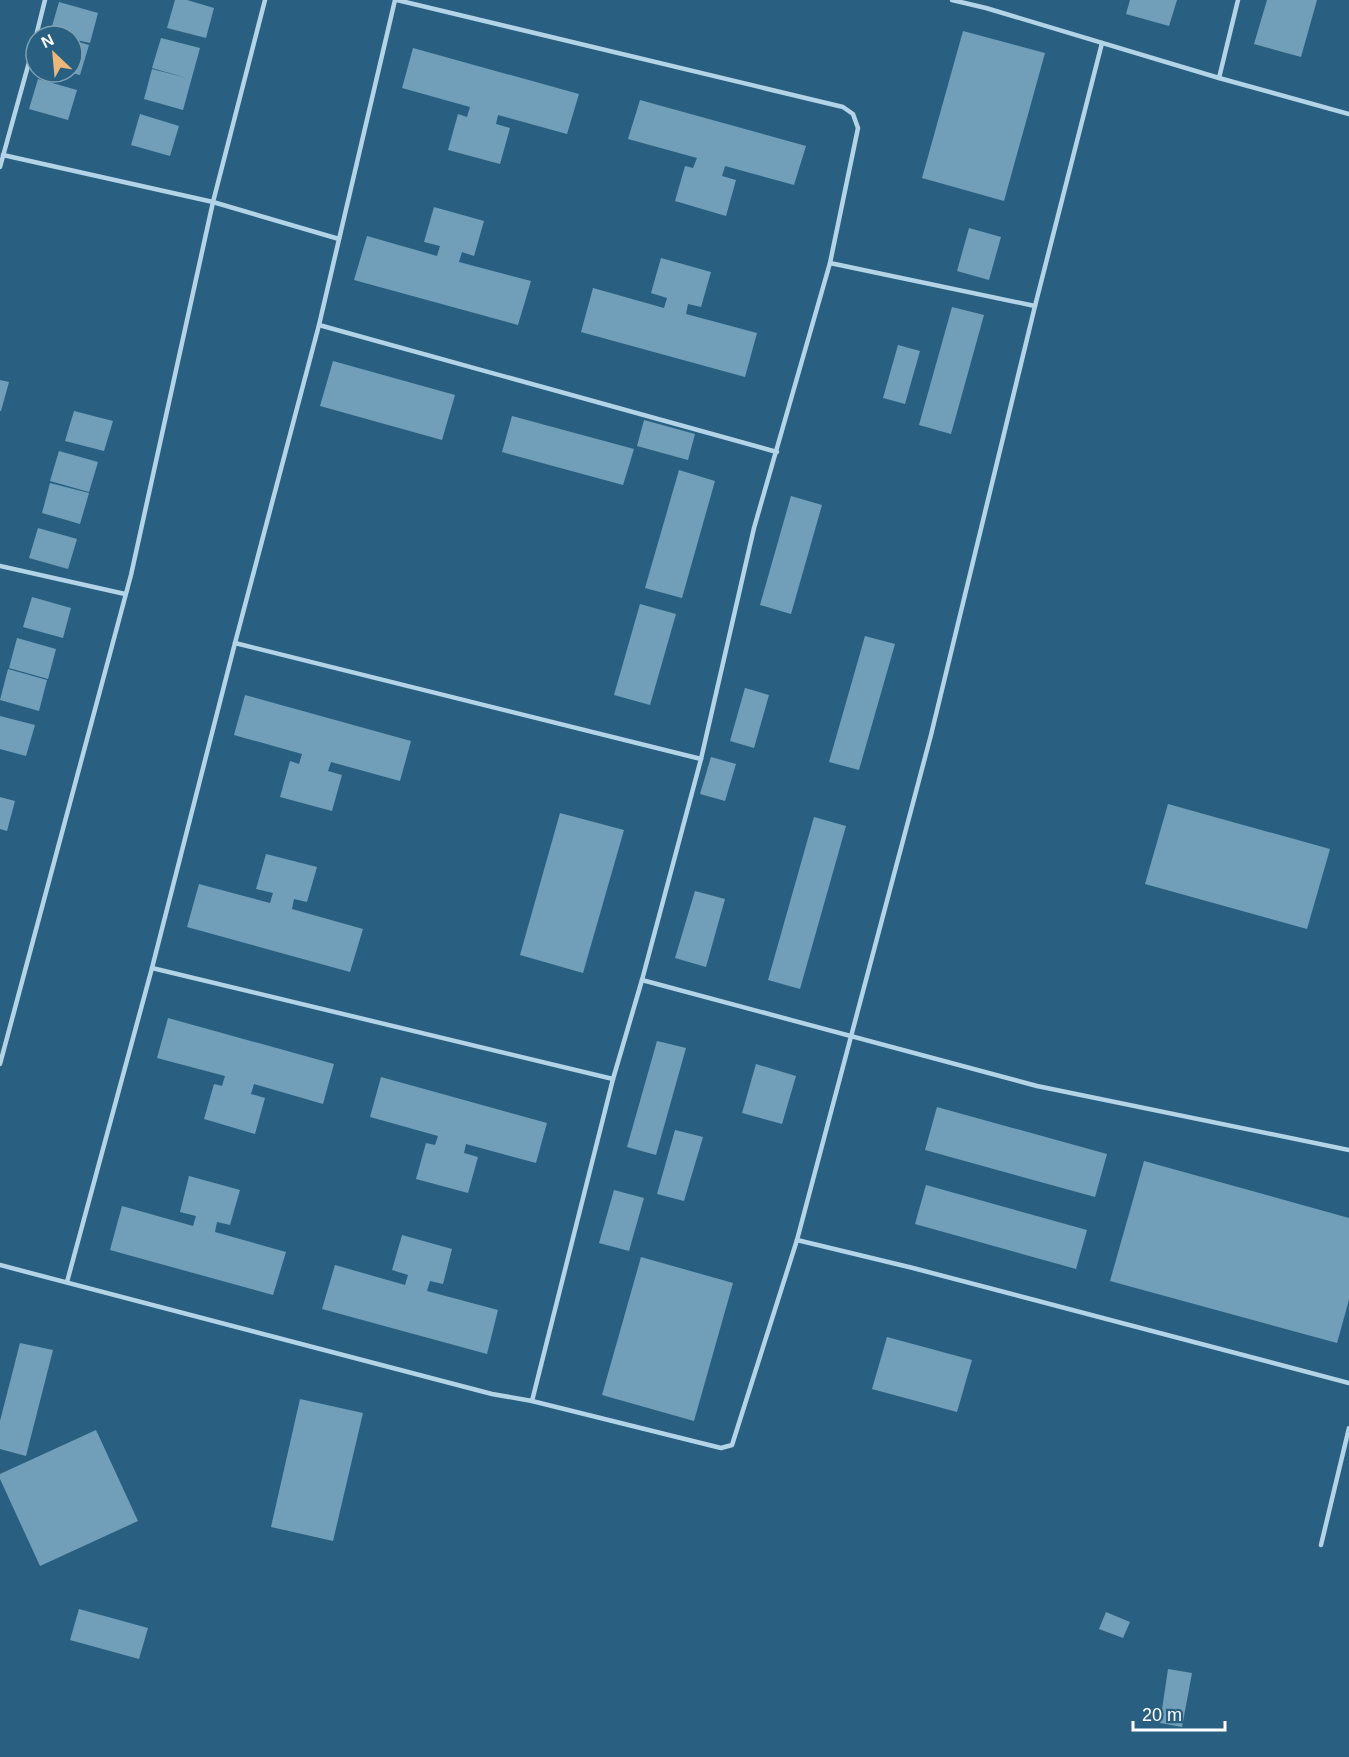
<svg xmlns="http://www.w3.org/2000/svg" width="1349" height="1757" font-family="Helvetica,sans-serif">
  <rect width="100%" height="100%" fill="#296082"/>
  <!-- building -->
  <g fill="#719fb9">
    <polygon points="175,0 187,0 214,8 206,38 167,28"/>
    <polygon points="1130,0 1177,0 1169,26 1126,14"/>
    <polygon points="1267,0 1317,0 1301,57 1254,44"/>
    <polygon points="59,2 98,13 90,43 72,39 72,36 62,36 50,33"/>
    <polygon points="963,31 1045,53 1004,201 922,178"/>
    <polygon points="161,38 200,48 183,110 144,99 152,69 187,78 152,68"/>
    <polygon points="72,40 89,45 80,75 72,73"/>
    <polygon points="413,48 579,94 567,134 498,115 496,124 510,128 500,164 448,150 458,114 467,117 470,107 402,88"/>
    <polygon points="38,79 77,90 68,120 29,109"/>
    <polygon points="640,100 806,146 794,185 725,166 722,176 736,180 726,216 675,201 685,166 693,168 697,158 628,139"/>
    <polygon points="140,114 179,126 170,156 131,145"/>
    <polygon points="434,207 484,221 474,256 462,252 459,262 531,281 518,325 354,280 367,236 437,256 440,246 424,242"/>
    <polygon points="969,228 1001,237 989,280 957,271"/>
    <polygon points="661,258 711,272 701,307 688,304 686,314 757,333 745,377 581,332 593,288 664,308 667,298 651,293"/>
    <polygon points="952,307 984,315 951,434 919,425"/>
    <polygon points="898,345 920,351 905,404 883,398"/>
    <polygon points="333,361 455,395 442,440 320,406"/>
    <polygon points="0,380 9,382 1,411 0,411"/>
    <polygon points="74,411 113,421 104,451 65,441"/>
    <polygon points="512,416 634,449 623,485 502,452"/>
    <polygon points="644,420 695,434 688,460 637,446"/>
    <polygon points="59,451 98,462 89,492 50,481"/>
    <polygon points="679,470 715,481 682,598 645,588"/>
    <polygon points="50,483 89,493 80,524 42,513"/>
    <polygon points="791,496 822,505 791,614 760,605"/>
    <polygon points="38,528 77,539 68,569 29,558"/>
    <polygon points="32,597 71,608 63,638 23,627"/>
    <polygon points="640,604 676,614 650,705 614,695"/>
    <polygon points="865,636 895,644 859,770 829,762"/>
    <polygon points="17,638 56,649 48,679 9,668"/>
    <polygon points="8,669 47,680 39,711 0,700"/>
    <polygon points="745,688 769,695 754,748 730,741"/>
    <polygon points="245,695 411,741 400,781 331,762 328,771 342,775 332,811 280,797 290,761 299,764 302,754 234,735"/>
    <polygon points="0,716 35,725 26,756 0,749"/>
    <polygon points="711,757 736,764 725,801 700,794"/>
    <polygon points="0,797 15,801 7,831 0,829"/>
    <polygon points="1168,804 1330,849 1307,929 1145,884"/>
    <polygon points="560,813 624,830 583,973 520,955"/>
    <polygon points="814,817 846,826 800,989 768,980"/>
    <polygon points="266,854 317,867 307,902 294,899 292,909 363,929 350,972 187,927 199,884 270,903 273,893 256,889"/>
    <polygon points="695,891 725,899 706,967 675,958"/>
    <polygon points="168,1018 334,1064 323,1104 254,1084 251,1094 265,1098 255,1134 204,1119 214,1084 222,1086 225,1076 157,1058"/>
    <polygon points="657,1041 686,1048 656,1155 627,1147"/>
    <polygon points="756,1064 796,1076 782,1124 742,1113"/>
    <polygon points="381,1077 547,1123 536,1163 466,1144 464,1153 478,1157 468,1193 416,1179 426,1143 435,1145 438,1136 370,1117"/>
    <polygon points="937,1107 1107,1154 1095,1197 925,1150"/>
    <polygon points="675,1130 703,1137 684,1201 657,1194"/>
    <polygon points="1144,1161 1349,1218 1349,1300 1337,1343 1110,1281"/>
    <polygon points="189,1176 240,1190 230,1225 217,1222 215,1232 286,1252 273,1295 110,1250 122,1206 193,1226 196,1216 180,1212"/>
    <polygon points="926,1185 1087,1230 1076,1269 915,1224"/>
    <polygon points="614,1190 644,1198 629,1251 599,1243"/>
    <polygon points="402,1235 452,1249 443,1284 430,1281 427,1291 498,1310 487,1354 322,1309 335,1265 405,1285 408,1275 392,1270"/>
    <polygon points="641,1257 733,1283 694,1421 602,1395"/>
    <polygon points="887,1337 972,1360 957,1412 872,1389"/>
    <polygon points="20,1343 53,1350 26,1456 0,1449 0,1421"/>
    <polygon points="300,1399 363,1413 333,1541 271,1527"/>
    <polygon points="96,1430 138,1521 40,1566 0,1479 0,1474"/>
    <polygon points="79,1609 148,1628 139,1659 70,1640"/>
    <polygon points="1106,1612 1130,1622 1123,1638 1099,1629"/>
    <polygon points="1168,1669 1192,1673 1182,1727 1160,1723"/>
  </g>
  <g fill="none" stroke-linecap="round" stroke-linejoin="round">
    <!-- lane -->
    <g stroke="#b3d3e6" stroke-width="4.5">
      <polyline points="265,0 213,202 339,239"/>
      <polyline points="397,0 843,107 853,114 858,128 830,263 754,528 701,759 642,980 613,1079 532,1401"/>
      <polyline points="952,0 986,8 1219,78 1349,114"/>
      <polyline points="36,36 45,0"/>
      <polyline points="1219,78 1238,0"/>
      <polyline points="0,167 36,37"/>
      <polyline points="830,263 1035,306"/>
      <polyline points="319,325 777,452"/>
      <polyline points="0,566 125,594"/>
      <polyline points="235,643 701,759"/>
      <polyline points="152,968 613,1079"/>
      <polyline points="642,980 1037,1086 1349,1150"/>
      <polyline points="0,1064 131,575 213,202 3,155"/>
      <polyline points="797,1240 913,1268 1349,1383"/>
      <polyline points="0,1265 492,1394 532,1401 721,1448 732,1445 797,1240 931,735 1035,306 1102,43"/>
      <polyline points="67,1282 152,968 235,643 319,325 395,0"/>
      <polyline points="1321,1545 1349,1428"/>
    </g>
  </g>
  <!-- north arrow -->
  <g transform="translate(54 54) rotate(334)"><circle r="28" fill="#296082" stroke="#7fa0b4" stroke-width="1.5"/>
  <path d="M0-4.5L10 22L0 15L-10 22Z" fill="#edb77a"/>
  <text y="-9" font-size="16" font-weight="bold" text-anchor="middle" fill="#ffffff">N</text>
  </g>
  <!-- scale -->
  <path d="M1133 1721v9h92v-9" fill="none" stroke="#ffffff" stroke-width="3"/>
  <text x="1142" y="1721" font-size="18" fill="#ffffff" stroke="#296082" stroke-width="4.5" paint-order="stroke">20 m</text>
</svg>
